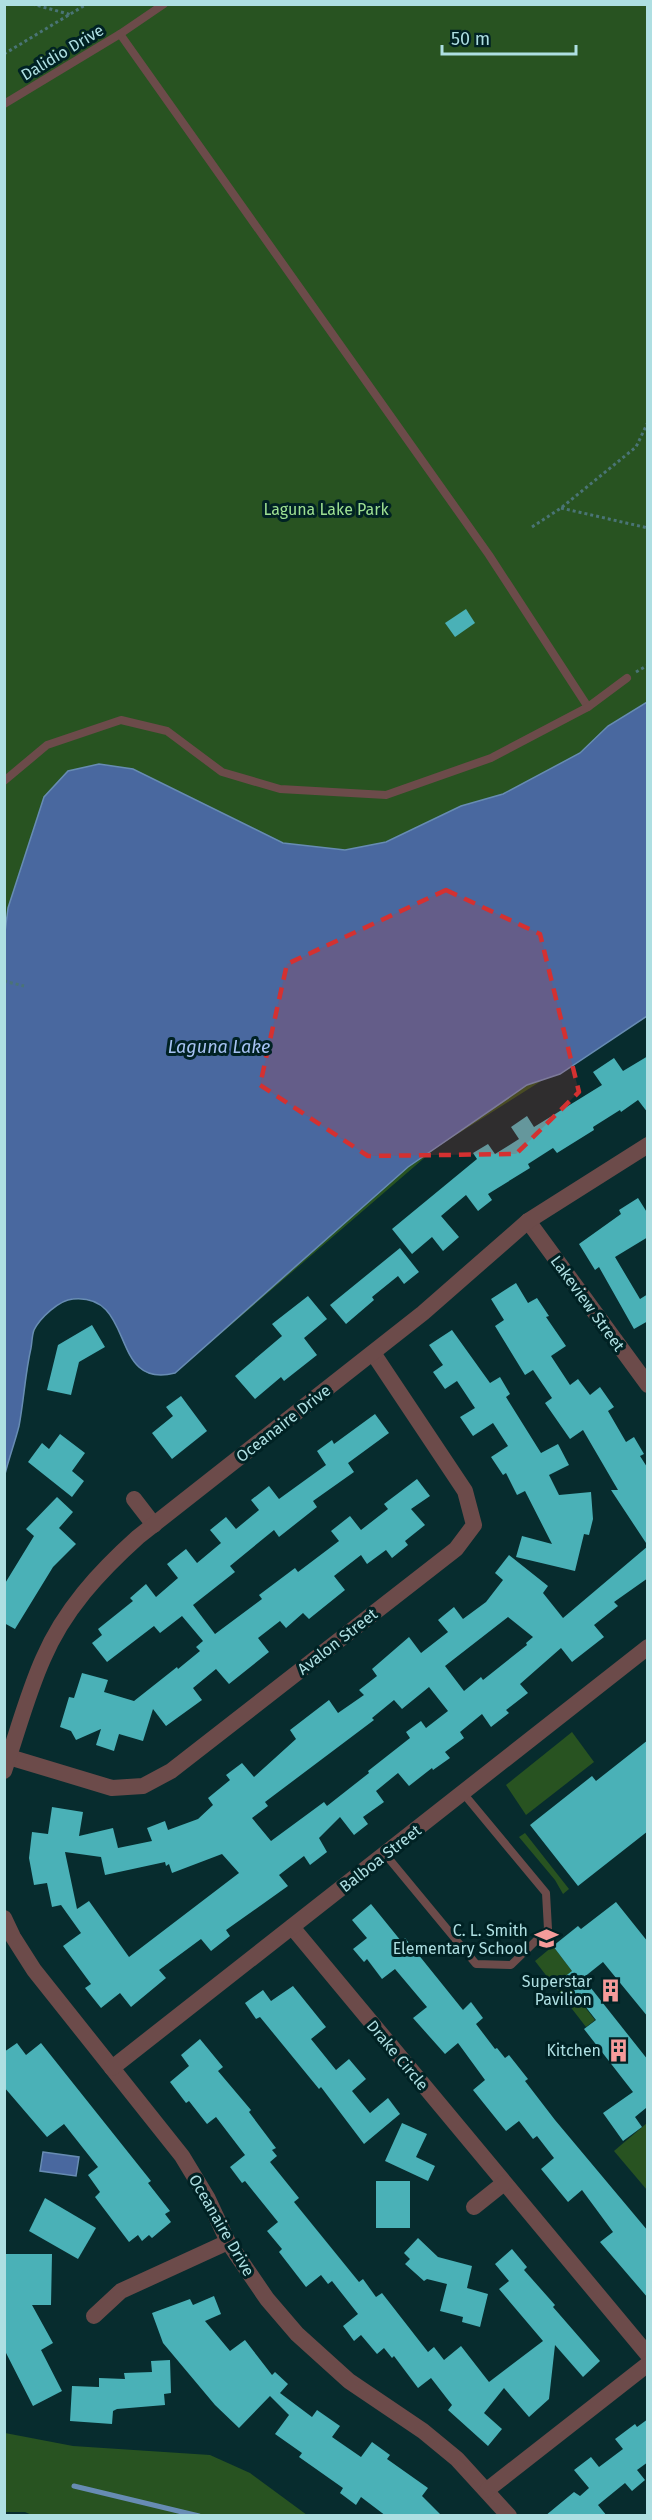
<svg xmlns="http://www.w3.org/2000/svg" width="652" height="2520" font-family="'Fira Sans',sans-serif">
  <rect width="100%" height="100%" fill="#072c2e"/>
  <!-- green -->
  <g fill="#285321">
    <path d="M5,5h642v1009l-210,133 -262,226c-67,17 -38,-80 -102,-74 -14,1 -33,19 -38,31 -3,6 -4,16 -5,23 -4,24 -6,49 -11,73 -4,16 -10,32 -14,48z"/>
    <polygon points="572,1732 594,1762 526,1815 506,1785"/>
    <polygon points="525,1833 569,1889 563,1894 555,1880 519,1837"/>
    <polygon points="553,1946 572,1971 563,1979 595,2020 586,2027 535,1961"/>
    <polygon points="647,2123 647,2190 614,2151"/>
    <polygon points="5,2433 73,2446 210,2455 250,2473 307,2515 34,2516 25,2512 5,2512"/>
  </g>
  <!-- water -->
  <g fill="#49689f" stroke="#678cb3" stroke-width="1.5">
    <path d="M647,702v314l-87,58 -33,11 -119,82 -233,206c-67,17 -38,-80 -102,-74 -14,1 -33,19 -39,31 -2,5 -2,13 -3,18 -6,26 -7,52 -12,78 -4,16 -10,32 -14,48l-1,-534 4,-32 36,-111 24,-26 31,-7 34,5 150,74 62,7 41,-8 75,-36 42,-12 77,-41 28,-27z"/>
    <polygon points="43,2152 79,2157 76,2176 40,2171"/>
  </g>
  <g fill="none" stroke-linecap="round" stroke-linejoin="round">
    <!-- stream -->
    <polyline stroke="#678cb3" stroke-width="5" points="74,2486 199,2516"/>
  </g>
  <!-- building -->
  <g fill="#4ab1b7" fill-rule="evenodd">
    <polygon points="466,609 475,623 455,637 445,623"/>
    <polygon points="648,1056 648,1113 638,1100 621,1112 620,1110 593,1127 594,1130 557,1153 553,1148 528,1164 530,1168 488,1194 492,1200 478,1211 466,1195 441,1216 459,1237 443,1251 432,1237 412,1254 392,1229 477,1159 473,1153 488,1144 495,1154 519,1139 511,1127 527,1116 534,1127 602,1085 593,1072 614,1058 623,1071"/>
    <polygon points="638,1198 648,1214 648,1237 615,1257 640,1299 648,1294 648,1321 634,1329 599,1267 595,1270 579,1244 621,1214 619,1210"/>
    <polygon points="400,1248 419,1272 404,1284 398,1276 372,1297 374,1300 346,1324 330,1305"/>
    <polygon points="516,1283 528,1303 537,1298 549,1316 546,1317 566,1346 551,1356 570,1385 578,1379 590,1395 600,1387 614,1407 608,1411 626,1442 634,1437 644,1454 640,1456 647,1467 648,1546 611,1490 618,1490 583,1430 570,1439 545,1403 552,1398 533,1370 525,1375 495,1326 504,1320 491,1299"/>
    <polygon points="308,1296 327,1319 304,1338 317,1355 284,1381 281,1377 255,1399 235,1376 282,1336 272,1324"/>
    <polygon points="92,1325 105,1347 79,1362 71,1395 47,1390 58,1345"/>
    <polygon points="452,1330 490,1383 500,1377 510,1394 506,1397 541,1453 558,1444 569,1465 549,1475 559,1495 591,1492 593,1519 589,1535 584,1534 575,1571 516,1557 522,1536 552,1544 525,1491 517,1495 506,1473 503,1475 491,1457 508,1446 493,1423 473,1436 460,1417 475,1408 457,1381 445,1389 433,1372 443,1365 429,1345"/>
    <polygon points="181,1396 207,1431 172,1459 152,1433 173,1416 166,1407"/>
    <polygon points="375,1414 389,1433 348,1463 354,1472 313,1501 317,1507 279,1537 274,1530 230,1566 235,1572 193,1605 215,1634 262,1599 259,1595 295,1568 298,1572 339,1541 331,1531 350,1516 361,1530 388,1509 384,1504 417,1479 430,1496 411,1509 425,1525 405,1541 408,1545 392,1558 386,1550 367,1564 361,1555 334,1576 345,1590 309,1619 303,1613 286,1628 280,1621 258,1638 269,1652 229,1684 216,1669 193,1688 202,1700 166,1726 153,1709 143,1741 119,1734 114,1751 96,1745 101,1729 76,1740 71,1731 60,1727 69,1697 74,1698 82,1673 108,1680 104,1692 134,1701 177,1667 178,1669 200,1651 196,1647 203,1641 182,1616 160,1633 154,1626 107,1662 92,1643 102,1635 98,1629 133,1601 130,1598 146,1584 156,1597 178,1578 167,1564 186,1549 197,1563 221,1543 210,1530 226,1517 236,1529 259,1510 251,1500 269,1486 279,1499 326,1465 317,1451 332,1440 334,1444"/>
    <polygon points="60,1434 85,1453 72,1471 84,1481 72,1497 28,1462 42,1443 49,1449"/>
    <polygon points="57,1497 73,1512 59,1528 76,1544 53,1567 15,1629 4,1623 4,1585 34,1536 26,1529"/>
    <path d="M648,1546v32l-34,24 4,4 -24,19 10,12 -32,25 -11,-14 -41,36 8,9 -22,17 3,3 -18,14 -9,-13 -22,18 4,6 -19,14 5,6 -17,12 -1,-2 -23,18 -11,-13 -22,18 8,11 -21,15 5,7 -14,11 -14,-18 -21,21 8,14 -17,13 -6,-9 -25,19 9,11 -62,44 4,6 -19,15 -10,-12 -42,31 7,8 -35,29 -11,-14 -19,15 -16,-20 6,-4 -28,-38 18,-13 -20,-28 -9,2 -5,-24 -13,2 -5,-27 3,-26 16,2 4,-27 31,5 -4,24 34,-8 5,20 34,-7 -5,-13 18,-7 3,9 30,-11 15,-14 -5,-7 22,-18 -4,-5 16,-12 12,14 42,-38 -6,-9 39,-30 9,13 26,-18 -5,-5 18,-14 -5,-7 37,-32 12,16 27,-21 -10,-12 16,-13 9,12 23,-17 17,-22 -8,-7 14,-18 39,31 -5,7 20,25zM508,1617l25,20 -7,6 1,2 -44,35 -2,-3 -17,14 -19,-25zM429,1687l19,24 -22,17 -5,-7 -15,11 4,6 -42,33 1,2 -42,33 -3,-4 -53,39 -19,-23 16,-12 -3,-4 109,-82 -2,-2 22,-18 8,9zM65,1852l36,5 4,18 60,-13 1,4 3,-2 3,9 50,-19 17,19 -110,84 -40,-56 -12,8z"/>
    <polygon points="648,1740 648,1831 578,1886 530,1825 592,1776 596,1781"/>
    <polygon points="616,1902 648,1942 648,2017 603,1962 583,1978 648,2060 648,2111 646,2108 635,2117 642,2127 623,2141 603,2113 633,2092 584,2029 596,2020 563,1978 572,1971 553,1946 578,1926 581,1929"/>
    <polygon points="371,1904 401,1941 405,1938 463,2010 471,2002 483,2018 476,2024 495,2049 497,2048 505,2058 509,2055 528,2079 525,2081 555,2120 648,2231 648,2298 600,2242 613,2232 582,2190 568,2202 541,2169 554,2158 537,2136 533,2139 519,2121 506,2131 473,2090 485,2080 458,2043 445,2054 413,2018 427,2007 395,1969 382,1979 367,1959 364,1962 353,1949 367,1938 352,1920"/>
    <polygon points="293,1986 326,2027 311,2039 336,2070 349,2059 366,2079 352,2091 370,2113 388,2098 400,2114 364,2144 321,2087 319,2089 260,2017 256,2019 245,2003 263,1990 271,2001"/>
    <polygon points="200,2039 223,2067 218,2071 251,2110 249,2112 276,2148 272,2150 277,2156 270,2162 299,2198 294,2202 359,2282 363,2279 376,2297 382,2293 428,2352 434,2347 444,2360 461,2346 489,2382 543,2341 499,2289 509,2281 495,2264 512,2249 527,2267 524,2270 555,2305 553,2307 600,2361 583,2377 555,2345 549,2399 529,2417 504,2388 484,2413 502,2429 488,2446 448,2410 452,2405 431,2378 418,2388 394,2356 392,2358 384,2348 377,2354 361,2335 354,2341 343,2326 358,2314 332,2281 328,2284 321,2275 306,2287 279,2252 282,2249 267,2231 278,2222 245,2181 242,2183 230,2167 245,2155 216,2117 207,2124 189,2101 186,2103 170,2082 189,2066 181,2055"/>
    <polygon points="17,2043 26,2055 41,2043 151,2181 148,2183 170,2211 165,2214 171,2222 152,2238 149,2235 142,2241 138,2235 129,2242 95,2197 100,2192 88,2175 98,2167 64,2124 47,2137 4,2087 4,2052"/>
    <polygon points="402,2123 427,2134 416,2157 435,2166 428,2181 385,2161"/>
    <rect x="376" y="2181" width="34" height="47"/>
    <polygon points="45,2198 96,2228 78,2259 29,2231"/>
    <polygon points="418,2238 438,2257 472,2266 467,2288 488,2294 480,2327 462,2322 463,2317 440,2311 447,2284 427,2279 424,2281 405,2264 410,2259 404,2253"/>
    <polygon points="4,2254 52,2254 51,2305 32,2305 53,2343 41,2350 62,2391 33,2406 4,2349"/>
    <polygon points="214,2296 221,2314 205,2321 230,2351 245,2340 272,2375 275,2372 288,2384 280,2393 312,2417 317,2410 340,2426 332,2437 361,2457 372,2442 390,2455 387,2459 428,2488 422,2496 442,2516 386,2516 361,2497 356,2505 340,2493 343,2488 299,2457 302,2453 275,2434 289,2415 270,2396 239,2428 215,2405 163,2343 152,2313 190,2299 193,2305"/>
    <polygon points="170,2360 171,2393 164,2394 165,2405 117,2409 113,2411 112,2424 70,2421 72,2386 99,2387 99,2378 125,2379 124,2373 152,2372 151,2361"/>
    <polygon points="648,2419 648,2462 637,2470 645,2480 632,2491 625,2483 598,2505 607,2516 545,2516 574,2492 580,2496 589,2488 574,2470 591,2457 599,2467 623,2449 615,2439 635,2424 637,2427"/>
  </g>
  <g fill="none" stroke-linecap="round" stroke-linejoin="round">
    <!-- path -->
    <g stroke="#4a7476" stroke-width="3" stroke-dasharray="3 3" stroke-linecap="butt">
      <polyline points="32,4 72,15"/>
      <polyline points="4,54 87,4"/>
      <polyline points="561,508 648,528"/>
      <polyline points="532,527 561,508 636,447 648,422"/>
      <polyline points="636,672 648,665"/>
      <polyline points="4,981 24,986"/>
    </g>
    <!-- service -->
    <g stroke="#6c4b4a" stroke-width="8">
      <polyline points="120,34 489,555 588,707"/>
      <polyline points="4,104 120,34 164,4"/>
      <polyline points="4,781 47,745 121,720 167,731 222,772 280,789 386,795 491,758 588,707 627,678"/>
      <polyline points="385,1854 476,1964 511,1965 548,1929 546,1893 463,1793"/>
    </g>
    <!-- minor -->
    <g stroke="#6c4b4a" stroke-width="16">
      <polyline points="528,1221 648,1385"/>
      <polyline points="134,1499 154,1525"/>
      <polyline points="9,1757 112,1788 143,1786 171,1771 456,1549 474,1525 465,1491 373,1353"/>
      <path d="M4,1771c13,-37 23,-76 39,-112 21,-49 56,-87 95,-122l285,-224 105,-92 120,-76"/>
      <polyline points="4,1918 13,1937 34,1970 182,2156 208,2199 228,2242 267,2299 297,2334 349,2381 423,2431 457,2459 509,2516"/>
      <polyline points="292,1927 648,2355"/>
      <polyline points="112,2068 648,1647"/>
      <polyline points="474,2207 504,2183"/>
      <polyline points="94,2316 121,2291 228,2242"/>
      <polyline points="487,2490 648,2364"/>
    </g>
  </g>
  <!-- marked area -->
  <path fill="#d43131" fill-opacity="0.2" stroke="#d43131" stroke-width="4.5" stroke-dasharray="12 8" stroke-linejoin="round" d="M446,890l94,44 39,158 -63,62 -148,2 -108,-71 27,-121z"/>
  <!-- icons -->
  <defs>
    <symbol id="school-bare" viewBox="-9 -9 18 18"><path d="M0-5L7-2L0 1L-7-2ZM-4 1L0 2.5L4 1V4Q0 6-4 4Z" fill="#f59b9a" stroke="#002224" stroke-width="2.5" paint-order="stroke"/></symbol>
    <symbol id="building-bare" viewBox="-9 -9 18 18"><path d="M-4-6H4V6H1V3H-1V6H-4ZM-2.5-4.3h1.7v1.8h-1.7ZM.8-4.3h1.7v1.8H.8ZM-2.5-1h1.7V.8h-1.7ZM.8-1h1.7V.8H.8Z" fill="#f59b9a" stroke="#002224" stroke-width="2.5" paint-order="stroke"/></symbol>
  </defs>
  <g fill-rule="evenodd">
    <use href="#school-bare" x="530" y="1922" width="33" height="33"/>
    <use href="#building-bare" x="594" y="1974" width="33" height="33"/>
    <use href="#building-bare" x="602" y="2034" width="33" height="33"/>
  </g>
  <g text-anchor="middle" stroke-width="6" stroke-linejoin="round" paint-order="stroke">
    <!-- street labels -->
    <g font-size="16" fill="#aedfe2" stroke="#002224">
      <text transform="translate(62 52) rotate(-31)" y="6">Dalidio Drive</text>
      <text transform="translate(588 1303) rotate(54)" y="6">Lakeview Street</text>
      <text transform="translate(283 1423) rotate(-38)" y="6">Oceanaire Drive</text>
      <text transform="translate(337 1641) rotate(-38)" y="6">Avalon Street</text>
      <text transform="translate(380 1858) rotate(-38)" y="6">Balboa Street</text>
      <text transform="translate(398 2055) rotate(50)" y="6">Drake Circle</text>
      <text transform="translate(222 2225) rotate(60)" y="6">Oceanaire Drive</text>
    </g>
    <!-- park labels -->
    <g font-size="16" fill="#9ddf92" stroke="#002224">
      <text x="326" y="515">Laguna Lake Park</text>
    </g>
    <!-- poi labels -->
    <g font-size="16" fill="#aedfe2" stroke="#002224" text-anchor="end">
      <text x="528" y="1936">C. L. Smith<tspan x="528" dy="18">Elementary School</tspan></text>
      <text x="592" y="1987">Superstar<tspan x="592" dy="18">Pavilion</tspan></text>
      <text x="601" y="2056">Kitchen</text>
    </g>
    <!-- water labels -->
    <g font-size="18" font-style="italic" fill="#a6c2f2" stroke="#002224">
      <text x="219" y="1053">Laguna Lake</text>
    </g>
  </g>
  <!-- border -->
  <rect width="652" height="2520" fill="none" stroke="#aedfe2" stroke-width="12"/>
  <!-- scale -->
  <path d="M442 45v9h134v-9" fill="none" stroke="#aedfe2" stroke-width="3"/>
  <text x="451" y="45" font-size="18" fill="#aedfe2" stroke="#002224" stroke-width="4.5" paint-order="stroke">50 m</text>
</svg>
